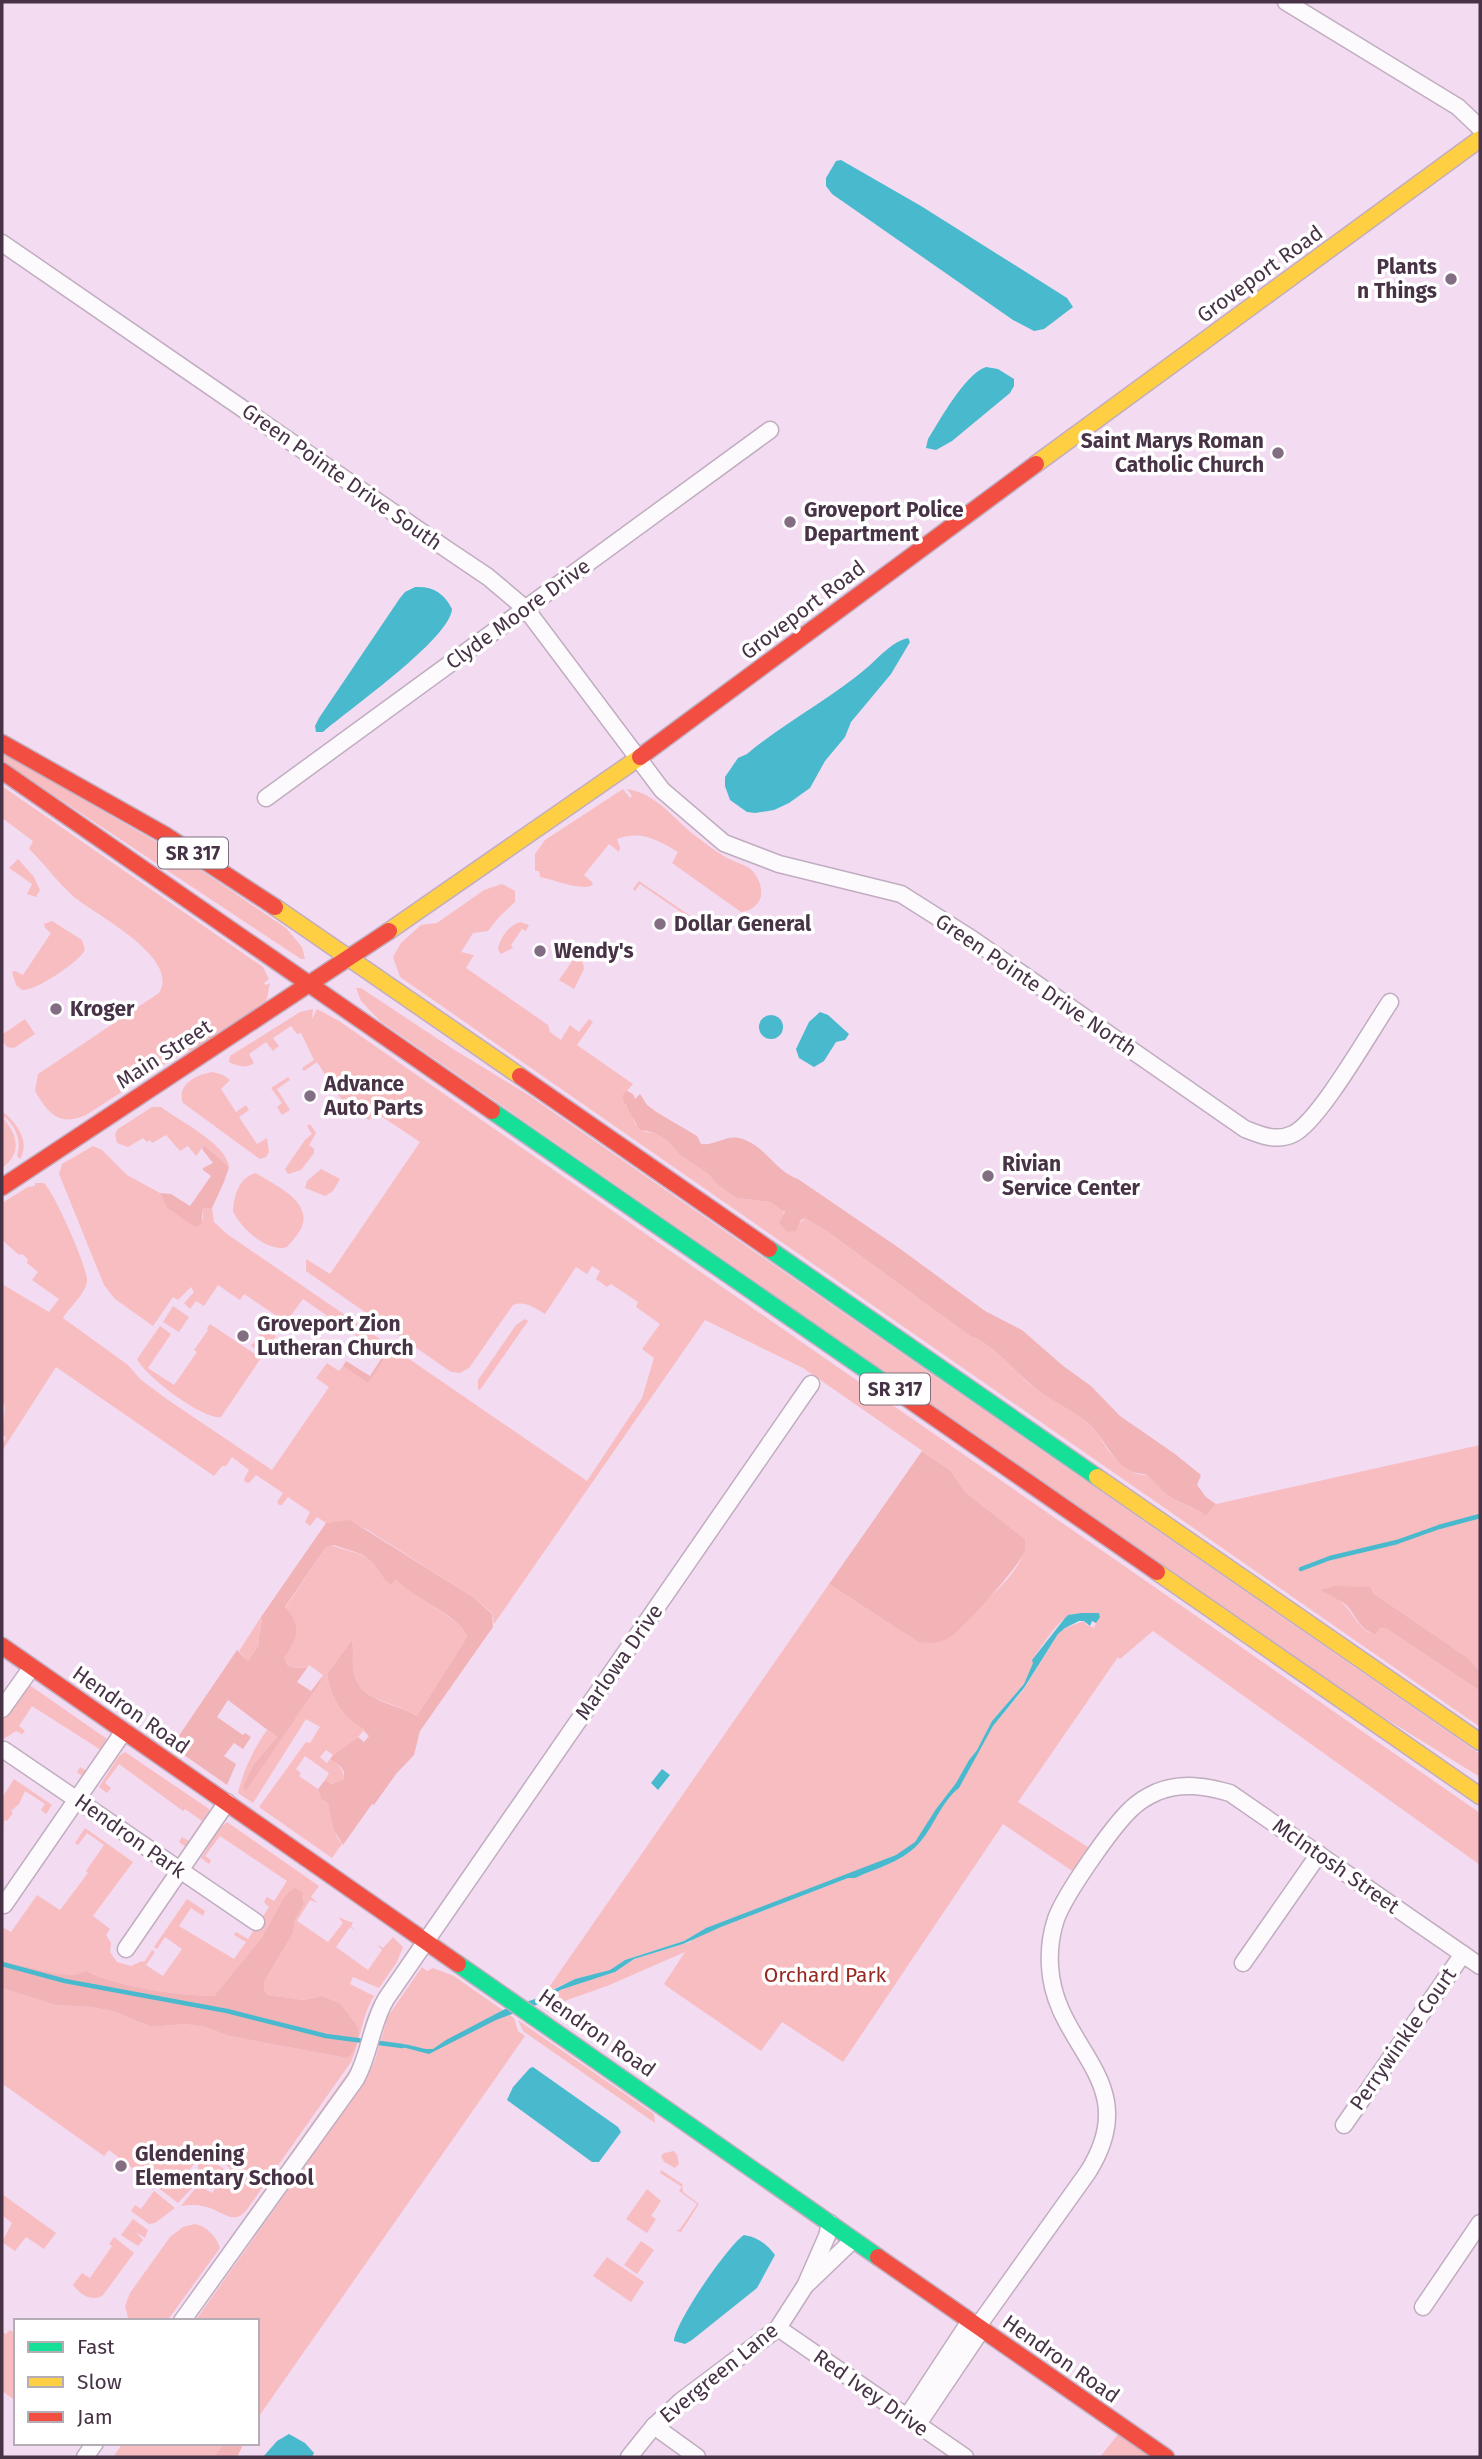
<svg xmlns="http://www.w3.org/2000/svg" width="1482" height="2459" font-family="'Fira Sans',sans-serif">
  <rect width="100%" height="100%" fill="#f3dbf2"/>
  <!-- green -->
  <g fill="#f8bdc1">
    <polygon points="2,753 174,852 286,928 302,947 305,959 301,959 2,761"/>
    <path d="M2,786l261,181 6,12 -5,4 2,2 4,-2 -4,20 -49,35 -46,22 -85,55c-27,12 -38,-2 -51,-24l3,-17 121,-81c22,-36 -64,-78 -86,-97 -16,-14 -28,-32 -44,-47l4,-8 -31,-23z"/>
    <path d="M623,789l7,9 2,-2 -5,-7c31,5 47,31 70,48 10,8 21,16 32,22 6,3 14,5 20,9 9,6 16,23 10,33 -4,7 -10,10 -18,11l-69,-49 6,-11c-20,-12 -37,-22 -61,-13l3,9 -1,4 -10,-8 -25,31 9,8 -2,3c-13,4 -36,-6 -51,-9l-1,-6h-4v-17l10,-14z"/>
    <polygon points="18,859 34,877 40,890 36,897 27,894 32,884 9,868"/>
    <polygon points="639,881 689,915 688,917 640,884 635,891 633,889"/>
    <path d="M502,884l13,7v11l-15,14 -12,15 -15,2 -12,19 13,3 -8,13 82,57 2,7 11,8 9,-15 9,7 10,-13 4,3 -16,23 56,39 -6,7 -2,14 6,7 4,12 11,8 8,1 13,7 13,15 28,19 10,11 18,13 34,4 13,8 1,6 15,8 6,-6 23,14 142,104c23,9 41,31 58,47 20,17 45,24 63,43 10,10 15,25 26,34 5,4 11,10 17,13 6,3 10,0 15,4 7,4 10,11 15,15 13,12 30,14 42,24l10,-12 264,-59v226l-12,-13 -95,-65 -2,-6 -30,15c12,9 15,24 29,31l10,-5 7,1 93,62v36l-1080,-750 -7,-20 8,-14 20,-18 16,-2 47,-33z"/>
    <path d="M52,921l30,19 3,10c-6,12 -51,42 -63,40l-6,-5 -4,-13 3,-1 8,4 28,-42 -6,-5 -1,-4z"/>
    <path d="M520,922l9,3 -3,6 -4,-2 -11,16 2,3 -12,6 -3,-4c1,-11 11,-25 22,-28z"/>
    <polygon points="575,957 583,963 584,969 574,989 559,980"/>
    <polygon points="356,988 361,988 453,1049 527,1094 1480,1754 1480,1777 1375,1712 380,1021 361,1001"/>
    <path d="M313,1009l-1,10 5,-10 22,12 1141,792v52l-327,-234 -33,28 -2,-2 -100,145 79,51 -16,24 -78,-53 -160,238 -61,-40 -21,29 -89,-61 -8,-6 21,-32 -78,34 -40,14 -16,10 -11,-7 20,-13 55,-18 19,-13 56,-17 5,-5 153,-59h7c22,-10 50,-17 66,-37 13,-16 19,-42 37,-53l35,-62 31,-37 34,-55 7,-6 19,-7 3,4 7,3 6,-13c-11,-1 -23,-4 -33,2 -12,7 -26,31 -35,43l2,2 -10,22 -32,37 -11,23 -12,16 -13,23 -20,26 -20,33 -7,5 -13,8 -81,33 -109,40 -22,13 -59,19 -14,10 -36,9 -30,14 284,-409 89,58c21,-13 48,-24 66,-40 17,-14 44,-41 41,-63l-60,-47 -15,-22 -147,-102 -98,-48 -211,304 -2,-11 -19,-16 -107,-68 -16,-8 -24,2 -9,-6 -7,9 -5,-4 5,-10 -22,-15 -6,8h-3l-2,-3 6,-9 -27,-18 -7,8 -4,-1 -1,-3 5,-9 -17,-13 -6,9h-4l-8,10 -158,-109 -54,84v-7l4,-6 -4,-4 3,-26 -3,-10v-114l47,28 10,-13 -27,-19 6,-8 -11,-9 1,-4 -6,-5 -3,1 -17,-15v-37l26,-16 7,-1v-3h9c10,9 45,87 43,99 -2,12 -18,26 -24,36l65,47 12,14 28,21 104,70 57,-83 -13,-9 11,-15 12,8 4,-5 25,16 18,-26 -83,-57 -26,35 -2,-2 8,-12 -39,-26 -4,6 -22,-15 -14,21 -8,-5 -6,8 -6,-6 10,-11 -3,-5 -13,13 -5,-3 -20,29 -38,-27 -11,-14 -45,-111 3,-10 31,-18 9,4 25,25 33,18 6,14 37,12v-11h9l2,14 13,12 360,247 55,-83 12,-40 -12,-9 18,-25 -24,-17 2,-5 -27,-18 -4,3 -11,-8 4,-8 -8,-5 -5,8 -11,-7 -31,47c-10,-6 -20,-14 -32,-9l-44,63 -9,5 -9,-1 -145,-101v-12l24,15 90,-132 -45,-30 -6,8 -18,-11 -9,3 -4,-6 5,-4 -26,-40 -13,9 -2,-3 12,-8 -13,-27 -4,1 -6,-8 -18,12 6,8 -6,5 -7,-9 -17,12 5,9c-8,6 -17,3 -25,-1l1,-6 70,-44z"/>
    <polygon points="25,1019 35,1034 14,1048 7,1047 2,1040 3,1034"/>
    <path d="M213,1072l10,3 7,5 -9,9 15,23 10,-7 3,5 -10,7 18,27 10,-6 2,14 -3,5 -6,2 -3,-2 -74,-54c-7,-18 14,-29 30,-31z"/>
    <polygon points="288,1077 290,1080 277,1089 290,1110 282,1115 277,1107 282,1103 271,1088"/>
    <path d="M152,1107h9c18,14 66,37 68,60l-25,-22 -8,11 -8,-10 -8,5 -14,-16 -14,8 -2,-3 -3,2 -4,-4 -15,9 -11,-4 -2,-9 3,-5z"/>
    <path d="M2,1111c14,11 29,31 18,48l-3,-3c5,-16 -1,-28 -12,-39l-1,2c14,17 18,35 -2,49z"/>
    <polygon points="310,1124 316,1133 309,1145 314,1149 314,1153 301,1170 288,1174 285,1169 305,1140 312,1134 307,1126"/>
    <polygon points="321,1169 340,1179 333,1191 325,1196 305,1188 307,1181"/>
    <path d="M256,1173c18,12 58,28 45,56 -4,7 -10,13 -14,18 -19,6 -47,-19 -54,-36 1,-15 6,-34 23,-38z"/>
    <polygon points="173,1306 189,1317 179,1332 163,1322"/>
    <polygon points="525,1319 528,1321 480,1390 478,1389 478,1380 516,1325"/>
    <path d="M210,1324l51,34 -40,59c-18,3 -76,-41 -84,-58l23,-33 11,8 -23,34 26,17 23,-33 -3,-2 14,-20 -1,-2z"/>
    <polygon points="265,1328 276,1336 263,1354 251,1346"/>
    <path d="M330,1545l30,9 13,9 11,16 6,5 6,-6c18,22 63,37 71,59l-50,79c-22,-15 -60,-14 -64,-47 -2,-10 1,-19 -1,-29l-25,34c3,23 16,44 38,55l-7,8 -25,18 -7,-5 -6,7 7,6 3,-4c21,11 15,34 -5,21l4,-7 -24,-17 -9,13 5,4 -2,3 19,13 3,10 7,4 9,34 5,7 -10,14 -73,-51 47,-65 4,1 10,-16 -14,-8 -53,84 -15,-10c5,-22 16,-45 29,-63l10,7 -24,28 -10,21 2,5 77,-111 -1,-2 2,-3 -14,-10 -2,3 -16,-1 -6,-5 -2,-4c17,-24 15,-26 2,-50l41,-61z"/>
    <path d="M261,1617c2,10 -4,18 -2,28l-11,16 -9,-10z"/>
    <polygon points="28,1684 107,1739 107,1747 86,1779 77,1772 80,1767 87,1771 101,1750 32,1706 19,1726 25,1731 22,1734 16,1731 2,1740 2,1719"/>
    <polygon points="125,1752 209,1809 209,1815 187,1848 179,1842 182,1837 189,1841 202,1821 185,1809 183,1811 119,1764 105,1783 111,1788 107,1793 99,1787 119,1756"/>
    <polygon points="14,1779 52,1805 46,1814 41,1810 45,1804 25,1791 19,1804 11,1811 13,1813 7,1821 5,1820 3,1824 4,1825 2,1829 2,1798"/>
    <path d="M227,1822l92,64 -8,11 7,6 -8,-3 -13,21 31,21 15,-19 -5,-6 15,6 -2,3 5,5 -6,-4 -14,20 32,23 14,-20 -5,-6 6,4 10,-11 10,10 -6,15 -18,26 -26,-11 -3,7 24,12c-13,21 -13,44 -23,66l-103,146c-11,15 -19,9 -33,2 -11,-5 -22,-6 -34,-4l17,-21 14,8 18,-25 -26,-18 -19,26 11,8 -18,19 -69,-53 -5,6 -100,-71 -2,3v-100l53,17 35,2 23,4 38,16 34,-3 20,3 24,9 118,22 9,-13 3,-17 -19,-25 -18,-7 -18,4 -36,-5 -4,-5v-8l29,-49 2,-13 9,-16 -1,-8 -21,5 -20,36 -48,59c-34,0 -99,-10 -128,-25l-12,4 -20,-2 -52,-12v-30l2,-3 7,4 26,-37 23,15 28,-37 -2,-2 18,-26 -17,-12 -9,12 -3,-2 10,-15 48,34 -40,54 17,13 -4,6 5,8 -1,9 7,10 14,4 11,-5 2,1 8,-12 3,2 -9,13 17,11 19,-27 -17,-12 -8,12 -3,-2 33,-48 18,12 -2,5 -12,-8 -12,18 55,33 12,-17 -12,-7 2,-3 12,7 21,-32 -5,-5 3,-5 7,4 13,-20 -67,-45 -15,20 6,4 -2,4 -8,-6 19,-30z"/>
    <polygon points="422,1967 427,1971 433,1968 454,1976 514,2018 518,2031 525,2036 257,2419 257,2321 195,2321 366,2080 375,2060 388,2016"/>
    <path d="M377,1997l2,3 -23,65 -106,151 -7,4 108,-152c11,-24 12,-49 26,-71z"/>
    <polygon points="518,2020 654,2114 655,2123 523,2031"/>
    <polygon points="674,2151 677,2155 679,2164 675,2168 664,2162 661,2156 664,2153"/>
    <polygon points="205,2156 224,2169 210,2188 200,2181 198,2165"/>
    <polygon points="661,2170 682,2184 683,2192 699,2204 681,2232 676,2231 680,2229 697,2204 679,2191 682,2187 660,2173"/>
    <polygon points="647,2189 661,2201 651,2216 656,2219 647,2233 626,2219"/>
    <polygon points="154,2191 175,2208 155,2223 149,2224 131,2211 135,2205 141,2209"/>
    <polygon points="2,2194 56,2233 44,2249 26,2237 15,2251 2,2242 12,2223 2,2215"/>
    <polygon points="133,2219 148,2230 145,2238 136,2232 143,2240 138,2246 121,2235"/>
    <path d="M195,2224c11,2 22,13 25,24l-53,73h-38l-4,-15 5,-13 40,-56 13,-10z"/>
    <path d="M114,2237l20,16 -31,42c-11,8 -23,-1 -30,-10l9,-12 8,5 22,-32 -3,-2z"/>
    <polygon points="641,2241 654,2250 637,2274 624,2265"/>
    <polygon points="607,2257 644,2282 631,2302 593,2276"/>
    <polygon points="10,2330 16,2334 16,2401 2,2391 2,2332 6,2334"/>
    <polygon points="1120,2432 1156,2457 1100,2457"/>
    <polygon points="123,2443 224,2443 214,2457 113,2457"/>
  </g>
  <!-- forest -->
  <g fill="#f2b3b7">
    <path d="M627,1091l6,3 2,5 5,-5 7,11 11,8 39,23 4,8c13,2 25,-9 38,-6 26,6 35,33 59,41l101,69 86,63 37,19 40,35 29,21 29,30 55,38 26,21 -4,10 9,12 10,7 -10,12c-12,-10 -27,-12 -40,-22 -7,-6 -12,-14 -21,-20 -29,1 -39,-36 -58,-52 -18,-15 -41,-23 -58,-39 -19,-16 -35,-38 -59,-47l-142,-104 -23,-14 -4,2 -5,11 -9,1 -8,-9 6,-11 -15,-10 -34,-4 -18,-13 -10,-11 -28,-19 -13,-15 -13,-7 -15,-4 -16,-29v-5z"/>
    <polygon points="204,1145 229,1167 224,1182 212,1208 203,1208 201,1225 195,1227 166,1207 160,1193 171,1194 190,1206 211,1176 203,1170 203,1168 213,1163 202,1149"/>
    <polygon points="362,1338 386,1356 368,1383 343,1366 346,1361 370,1376 383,1356 360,1341"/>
    <path d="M922,1451l28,19 15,22 60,47c0,3 1,7 0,11 -4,15 -61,78 -75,87 -11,7 -20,6 -32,5l-89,-58z"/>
    <path d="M350,1520l123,77 19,17 1,13 -73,104 -6,24 -18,19 -22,31 -2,-1 -29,41 -9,-15 -6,-27 -7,-4 -3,-10 7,-9 7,4 11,-4 1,-8 -4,-6 -10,-7 3,-4 25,-18 6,5 5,-6 -5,-5v-2c-21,-11 -34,-32 -37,-55l25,-34c2,9 0,19 1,28 3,34 42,34 64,48l50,-79c-8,-23 -53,-37 -71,-58l-5,6 -7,-6 -11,-16 -12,-9 -27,-9 -8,2 -41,60c18,20 12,31 -1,51 3,12 13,9 23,10l-10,14 14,9 10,-13 1,2 -77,112 -2,-6 10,-21 24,-28 -49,-37 -11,17 26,18 2,-2 6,4 -8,12 -9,-6 -10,13 12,8 -9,21 -53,-37 2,-8 61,-90 11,11 11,-16c-2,-10 4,-18 2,-28l65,-94z"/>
    <path d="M1335,1586l36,1 2,6 95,65 12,13v20l-93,-62 -7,-1 -5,6c-17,-5 -18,-18 -29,-29 -7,-6 -18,-10 -26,-15z"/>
    <path d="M295,1888l7,4 2,12 -9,16 -2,13 -29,49v8l4,5 36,5 18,-4 18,7 19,25c-1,12 -2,23 -12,30l-118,-22 -24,-9 -20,-3 -34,3 -38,-16 -23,-4 -35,-2 -53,-17v-27l52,12 20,2 12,-4c29,15 94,25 128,25l48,-59 20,-36 7,-9z"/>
    <polygon points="224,2443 244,2443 237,2457 214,2457"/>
  </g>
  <!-- water -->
  <g fill="#49b9cd">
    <polygon points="841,160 921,206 1067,298 1073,307 1044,329 1034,331 1013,320 832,194 826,186 826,178 836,161"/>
    <path d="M986,367l12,2 16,10v7l-4,7 -58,48 -16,9 -10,-2 2,-9c12,-19 37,-65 58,-72z"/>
    <path d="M415,587c18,-1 29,6 37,22 -2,30 -104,101 -129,123h-7l-1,-6 4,-8 81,-120 5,-6z"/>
    <path d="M908,638l2,4 -19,32 -40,48 -6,15 -20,24 -15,27 -21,15 -15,7 -19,3 -8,-1 -17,-12 -5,-14v-9l13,-19 9,-4c38,-32 84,-55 122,-88 11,-10 24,-25 39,-28z"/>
    <polygon points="820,1012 828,1015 849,1034 845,1040 836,1042 824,1061 814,1067 799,1058 796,1049 809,1022"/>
    <circle cx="771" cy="1027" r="12"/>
    <path d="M1081,1613h18l1,4 -4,6 -4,-2 -2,5 -6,-5h-5l-14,7 -7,6 -34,54 -31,38 -34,62c-17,13 -24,36 -38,53 -16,20 -44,27 -66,37h-7l-127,49 -38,17 -49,15 -19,13 -55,18 -16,12 -48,18 -67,34 -31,-8v-2c12,-1 23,6 35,5l13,-9 61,-32 28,-9 40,-20 35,-9 15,-10 59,-19 22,-13 190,-73 19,-13 21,-33 20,-26 13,-23 8,-10 15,-29 32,-37 9,-21 -1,-3 33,-42 3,-3z"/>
    <polygon points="662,1769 670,1775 658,1790 651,1783"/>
    <polygon points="533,2067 618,2127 621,2132 599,2162 592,2162 507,2100 513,2087 530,2068"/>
    <path d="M744,2235c13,2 23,9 31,20l-18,33 -65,52 -7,4 -11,-3c0,-17 54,-96 70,-106z"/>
    <polygon points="289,2434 305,2443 314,2453 312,2457 263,2457 277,2441"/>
  </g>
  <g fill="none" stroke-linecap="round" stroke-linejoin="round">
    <!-- stream -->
    <g stroke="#49b9cd" stroke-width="4.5">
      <polyline points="1301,1569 1330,1558 1397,1542 1439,1527 1480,1516"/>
      <polyline points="2,1964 65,1981 227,2011 326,2036 402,2046"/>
    </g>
    <defs>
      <g id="street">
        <polyline points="1286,2 1458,107 1480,128"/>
        <path d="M2,243l443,305 43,29 38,32 136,181 62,53 55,21 122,30 71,45 273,190c15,6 31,13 48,5 26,-12 78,-104 97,-132"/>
        <polyline points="266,798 770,430"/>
        <polyline points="2,1709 32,1667"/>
        <polyline points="4,1750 256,1922"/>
        <polyline points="2,1903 4,1905 124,1731"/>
        <polyline points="126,1949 227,1802"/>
        <polyline points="1243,1963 1319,1854"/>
        <polyline points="1344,2125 1463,1954"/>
        <polyline points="806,2284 827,2236 830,2223"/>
        <polyline points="1423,2307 1480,2223"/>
        <path d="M182,2321l174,-242c14,-25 15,-55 30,-80l425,-615"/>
        <path d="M978,2326l110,-154c58,-92 -34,-123 -38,-206 -1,-16 1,-32 6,-47 9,-25 56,-92 75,-110 7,-7 17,-13 26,-17 25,-10 49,-6 73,1l250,173"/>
        <polyline points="778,2328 965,2457"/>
        <polyline points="907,2417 970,2321"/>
        <polyline points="918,2424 982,2329"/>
        <polyline points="654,2426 697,2457"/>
        <polyline points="85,2457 95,2443"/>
        <polyline points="629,2457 654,2426 681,2401 778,2328 805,2286 853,2240"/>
      </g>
      <g id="fast">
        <polyline points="492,1111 882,1381"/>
        <polyline points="769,1249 1097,1477"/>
        <polyline points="458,1964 878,2257"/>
      </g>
      <g id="slow">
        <polyline points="1036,464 1480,139"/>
        <polyline points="275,907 520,1076"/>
        <polyline points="389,931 640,757"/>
        <polyline points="1097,1477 1480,1742"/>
        <polyline points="1157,1572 1480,1796"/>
      </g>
      <g id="jam">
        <polyline points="2,743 165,835 275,907"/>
        <polyline points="640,757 1036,464"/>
        <polyline points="2,771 492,1111"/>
        <polyline points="520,1076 769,1249"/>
        <polyline points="2,1187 389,931"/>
        <polyline points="882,1381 1157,1572"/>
        <polyline points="2,1646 458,1964"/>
        <polyline points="878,2257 1166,2457"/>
      </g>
    </defs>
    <!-- street casing -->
    <use href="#street" stroke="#c1adc0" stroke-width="19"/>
    <!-- fast casing -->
    <use href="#fast" stroke="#c1adc0" stroke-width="19"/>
    <!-- slow casing -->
    <use href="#slow" stroke="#c1adc0" stroke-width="19"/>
    <!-- jam casing -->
    <use href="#jam" stroke="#c1adc0" stroke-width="19"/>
    <!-- street -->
    <use href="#street" stroke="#fdfafd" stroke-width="16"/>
    <!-- fast -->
    <use href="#fast" stroke="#16e098" stroke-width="16"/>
    <!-- slow -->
    <use href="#slow" stroke="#ffcf43" stroke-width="16"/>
    <!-- jam -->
    <use href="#jam" stroke="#f24e42" stroke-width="16"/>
  </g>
  <!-- markers -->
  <g fill="#836d82" stroke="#fff" stroke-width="2.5">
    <circle cx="1451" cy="279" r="7"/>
    <circle cx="1278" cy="453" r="7"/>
    <circle cx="790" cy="522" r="7"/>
    <circle cx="660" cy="924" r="7"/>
    <circle cx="540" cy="951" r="7"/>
    <circle cx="56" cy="1009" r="7"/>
    <circle cx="310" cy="1096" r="7"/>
    <circle cx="988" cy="1176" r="7"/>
    <circle cx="243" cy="1336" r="7"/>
    <circle cx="121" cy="2166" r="7"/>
  </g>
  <g text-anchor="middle" stroke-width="7" stroke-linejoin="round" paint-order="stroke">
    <!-- shield labels -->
    <g fill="#fff" stroke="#7e707e" stroke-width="2">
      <rect x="158" y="837.5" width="70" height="31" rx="5"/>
      <rect x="860" y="1373.5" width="70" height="31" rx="5"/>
    </g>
    <g font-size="19" font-weight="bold" fill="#473246">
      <text x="193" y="860">SR 317</text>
      <text x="895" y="1396">SR 317</text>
    </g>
    <!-- poi labels -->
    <g font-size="21" font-weight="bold" fill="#473246" stroke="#fff" text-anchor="start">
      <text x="1437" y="274" text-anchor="end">Plants<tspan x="1437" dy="24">n Things</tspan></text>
      <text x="1264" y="448" text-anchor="end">Saint Marys Roman<tspan x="1264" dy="24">Catholic Church</tspan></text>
      <text x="804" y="517">Groveport Police<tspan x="804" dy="24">Department</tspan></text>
      <text x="674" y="931">Dollar General</text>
      <text x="554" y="958">Wendy's</text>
      <text x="70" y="1016">Kroger</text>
      <text x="324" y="1091">Advance<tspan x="324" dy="24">Auto Parts</tspan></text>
      <text x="1002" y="1171">Rivian<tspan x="1002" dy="24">Service Center</tspan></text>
      <text x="257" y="1331">Groveport Zion<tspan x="257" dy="24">Lutheran Church</tspan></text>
      <text x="135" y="2161">Glendening<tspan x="135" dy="24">Elementary School</tspan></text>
    </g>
    <!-- street labels -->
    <g font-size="21" fill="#473246" stroke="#fff">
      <text transform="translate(1260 274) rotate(-36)" y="7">Groveport Road</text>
      <text transform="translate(342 477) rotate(35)" y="7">Green Pointe Drive South</text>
      <text transform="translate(803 610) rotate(-37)" y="7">Groveport Road</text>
      <text transform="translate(518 614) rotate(-36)" y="7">Clyde Moore Drive</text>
      <text transform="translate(1036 985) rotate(34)" y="7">Green Pointe Drive North</text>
      <text transform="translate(164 1054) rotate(-33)" y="7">Main Street</text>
      <text transform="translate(619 1662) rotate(-55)" y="7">Marlowa Drive</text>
      <text transform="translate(131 1710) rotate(35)" y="7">Hendron Road</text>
      <text transform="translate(130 1836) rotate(35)" y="7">Hendron Park</text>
      <text transform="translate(1336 1866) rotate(35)" y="7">McIntosh Street</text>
      <text transform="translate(597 2033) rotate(35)" y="7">Hendron Road</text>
      <text transform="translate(1403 2039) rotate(-55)" y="7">Perrywinkle Court</text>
      <text transform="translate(1061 2359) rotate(35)" y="7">Hendron Road</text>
      <text transform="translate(719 2373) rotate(-39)" y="7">Evergreen Lane</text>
      <text transform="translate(871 2393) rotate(35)" y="7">Red Ivey Drive</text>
    </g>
    <!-- park labels -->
    <g font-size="21" fill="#972923" stroke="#fff">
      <text x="825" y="1982">Orchard Park</text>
    </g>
  </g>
  <!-- border -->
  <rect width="1482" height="2459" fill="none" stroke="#473246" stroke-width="7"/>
  <!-- legend -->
  <rect x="14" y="2319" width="245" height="126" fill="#ffffff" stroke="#b5adb5" stroke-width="2"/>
  <rect x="28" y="2342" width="35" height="10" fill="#16e098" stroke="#b5adb5" stroke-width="2"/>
  <text x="77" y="2354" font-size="21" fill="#473246">Fast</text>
  <rect x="28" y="2377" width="35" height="10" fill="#ffcf43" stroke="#b5adb5" stroke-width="2"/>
  <text x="77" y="2389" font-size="21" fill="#473246">Slow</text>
  <rect x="28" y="2412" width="35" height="10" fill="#f24e42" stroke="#b5adb5" stroke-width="2"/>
  <text x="77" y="2424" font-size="21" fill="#473246">Jam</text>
</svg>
